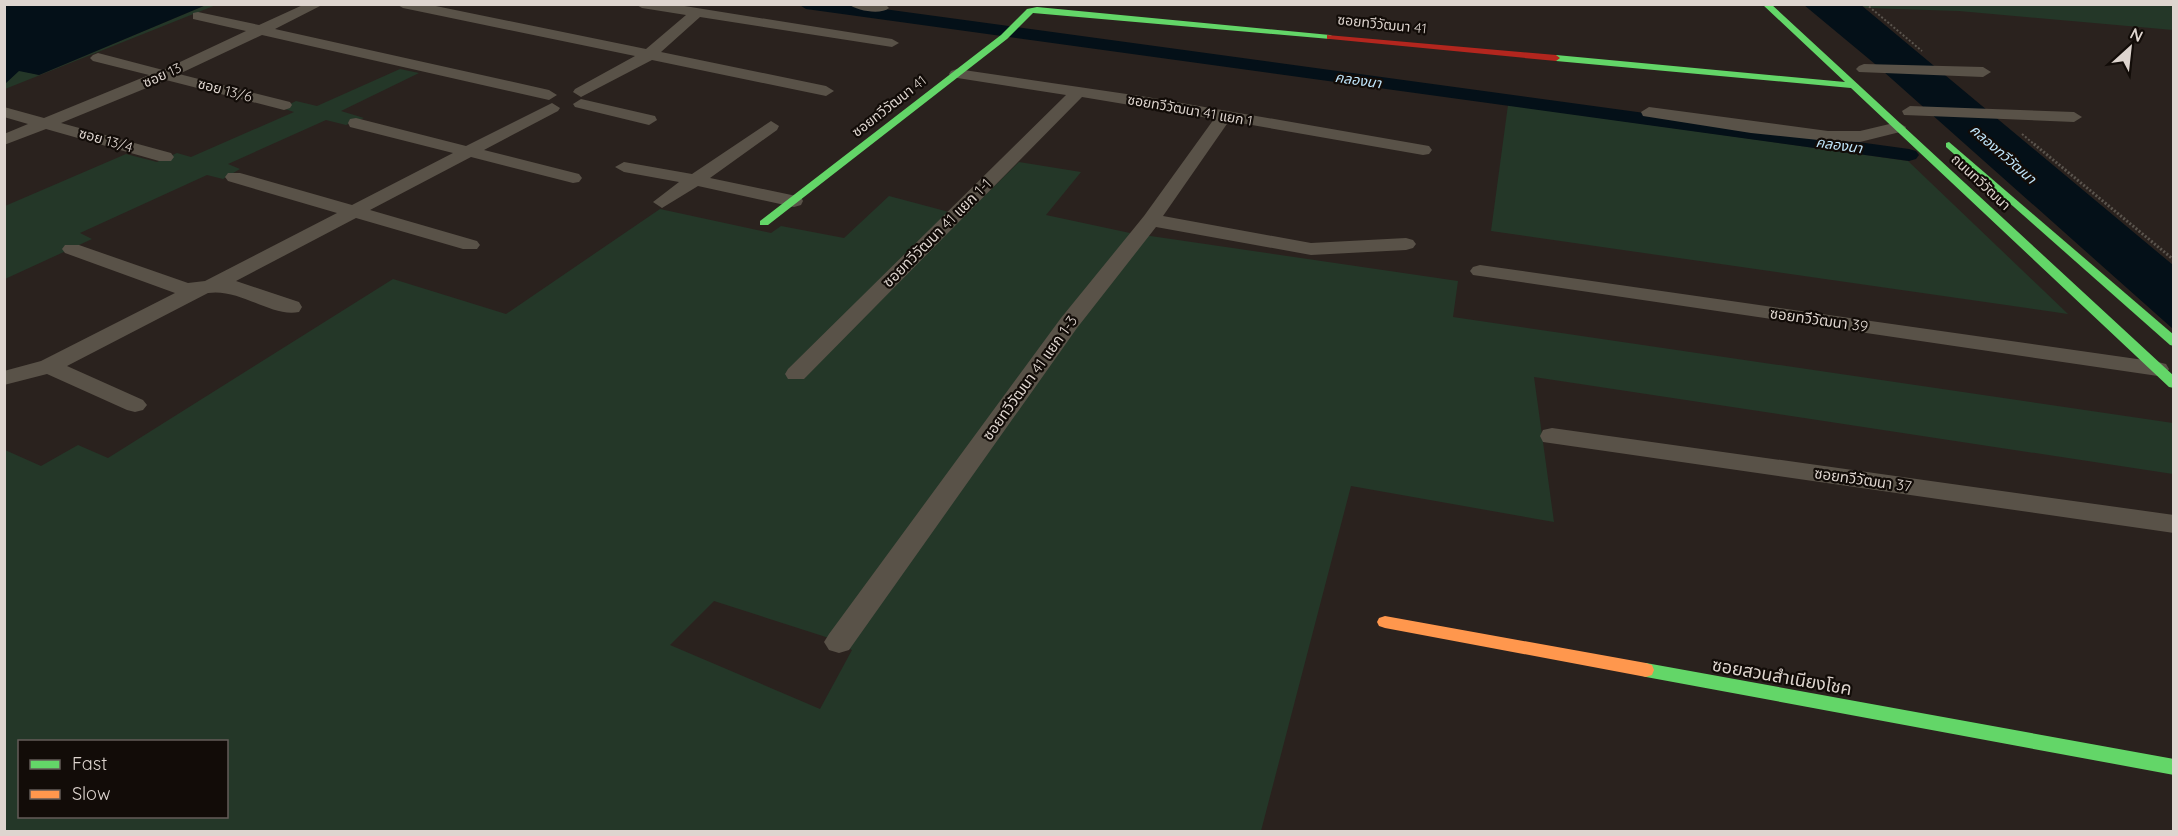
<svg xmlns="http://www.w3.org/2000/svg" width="2178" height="836" font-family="Quicksand,'Noto Sans Thai',sans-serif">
  <rect width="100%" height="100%" fill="#2a221e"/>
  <!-- green -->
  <g fill="#243728" fill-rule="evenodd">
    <polygon points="206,5 216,5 5,89 4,84 19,70 39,75"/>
    <polygon points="1861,5 2173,5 2173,30 1959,11 1866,8"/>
    <polygon points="400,69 419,73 341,111 364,118 346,125 326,120 228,164 240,169 223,179 207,175 80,233 92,239 5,279 5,206 126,154 157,162 177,153 191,157 294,112 282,108 296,101 317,106"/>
    <polygon points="1508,105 1908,161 2068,314 1491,231"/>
    <path d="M1019,162l62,10 -35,43 84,18 328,48 -5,36 720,106v51l-639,-97 20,145 -203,-36 -90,345 -1256,1v-382l36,16 37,-21 30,13 285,-179 113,35 154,-105 111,24 10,-7 63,12 45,-42 75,20zM714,601l115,37 23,12 -32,59 -150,-64zM20,742h206v74h-206z"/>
  </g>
  <!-- water -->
  <g fill="#041018">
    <polygon points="5,4 206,4 206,5 39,75 19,71 5,84"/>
    <polygon points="1804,5 1861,5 2173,265 2173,329 1875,64"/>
  </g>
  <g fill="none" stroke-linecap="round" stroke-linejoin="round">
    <!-- canal -->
    <polygon fill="#041018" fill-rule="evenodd" points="798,4 847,4 1909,149 1916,151 1919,155 1916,159 1909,161 806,9"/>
    <!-- path-far1 -->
    <g stroke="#5b554e" stroke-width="2" stroke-dasharray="2 2" stroke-linecap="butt">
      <polyline points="1866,4 1922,51"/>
      <polyline points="2022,134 2035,145"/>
    </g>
    <!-- path -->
    <polyline stroke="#5b554e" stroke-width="3" stroke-dasharray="2 2" stroke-linecap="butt" points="2034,144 2174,260"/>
    <!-- street -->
    <g fill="#595248" fill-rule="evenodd">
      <polygon points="305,4 324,4 275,29 549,90 557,95 549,100 262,35 179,74 290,102 292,105 290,108 284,110 166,80 61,123 171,153 174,157 171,161 159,161 46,129 4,145 4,134 28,124 4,117 4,107 44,118 149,75 93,61 90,58 93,55 98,53 163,70 246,31 193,19 193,13 198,12 259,25"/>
      <polygon points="396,4 426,4 646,49 686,15 642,8 635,4 672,4 892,39 899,43 892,47 700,17 661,52 826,86 834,91 826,96 652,60 581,97 573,92 575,89 635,56 403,8"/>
      <path d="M848,4h37l4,4c-8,7 -32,3 -41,-4z"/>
      <polygon points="1864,64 1983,67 1991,72 1983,77 1859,72 1856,69 1859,66"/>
      <polygon points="957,69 1147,97 1429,146 1432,150 1429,154 1423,155 1229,121 1163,216 1311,243 1406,238 1413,240 1416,244 1413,248 1406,250 1311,255 1156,227 1077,328 849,650 839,653 829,650 824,642 829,634 1061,318 1144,216 1214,119 1082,97 804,379 788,379 785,374 788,369 1066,95 951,77 949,74 951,71"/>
      <polygon points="581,99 655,116 657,120 649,125 575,107 573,104"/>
      <path d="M552,103l8,5 -2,3 -74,39 95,24 3,4 -3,4 -6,1 -102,-26 -101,53 107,31 3,4 -3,4h-14l-107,-31 -120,63 63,21 3,5 -3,5c-27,6 -59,-24 -91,-19l-141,73 76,34 4,5 -4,5 -8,2 -8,-2 -80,-36 -43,11v-14l37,-10 134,-68 -110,-40 -3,-4 3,-4h14l109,38 17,-2 132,-68 -109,-32 -3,-4 3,-4h12l112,32 101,-52 -103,-26 -2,-4 2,-4 6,-1 110,28z"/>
      <polygon points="1910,106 2074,112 2082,117 2074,122 1904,115 1902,111"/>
      <polygon points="1649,107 1828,131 1860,131 1898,122 1906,127 1904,131 1860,142 1828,141 1751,133 1643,116 1641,112"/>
      <polygon points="771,121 779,126 777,130 710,178 801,197 803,201 801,205 794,207 698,186 662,208 653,202 679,182 624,172 615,167 624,162 692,174"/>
      <polygon points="1480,265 2158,362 2166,364 2169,369 2166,374 2158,376 1473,275 1470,271 1473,267"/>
      <polygon points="1552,428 2174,515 2174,533 1543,442 1540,436 1543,430"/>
    </g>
    <!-- fast -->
    <g fill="#63d668" fill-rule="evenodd">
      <polygon points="1762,4 1771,4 2174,376 2174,388 2169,387 1851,88 1556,61 1552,58 1556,55 1845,82"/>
      <polygon points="1037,7 1330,35 1334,37 1330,39 1033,13 1007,39 768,225 760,225 760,221 1001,35 1027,9"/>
      <polygon points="1949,142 2174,335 2174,346 2170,345 1946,147 1946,143"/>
      <polygon points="1646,663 2174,759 2174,775 1646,677 1640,675 1638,670 1640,665"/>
    </g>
    <!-- slow -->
    <polygon fill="#ff974d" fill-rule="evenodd" points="1385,616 1646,663 1652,665 1654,670 1652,675 1646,677 1385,628 1379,626 1377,622 1379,618"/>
    <!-- jam -->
    <polygon fill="#b3261e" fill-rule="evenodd" points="1327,35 1556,55 1560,58 1556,61 1330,39 1327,39"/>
  </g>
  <g text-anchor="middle" stroke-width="4.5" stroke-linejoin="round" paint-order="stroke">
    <!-- far-street labels -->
    <g font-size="14" fill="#ded5cf" stroke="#120c08">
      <text transform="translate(1382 24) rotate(6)" y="5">ซอยทวีวัฒนา 41</text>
      <text transform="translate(162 75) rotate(-24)" y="5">ซอย 13</text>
      <text transform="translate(225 90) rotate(15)" y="5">ซอย 13/6</text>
      <text transform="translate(889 106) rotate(-38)" y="5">ซอยทวีวัฒนา 41</text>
      <text transform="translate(1190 110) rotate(10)" y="5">ซอยทวีวัฒนา 41 แยก 1</text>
      <text transform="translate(106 140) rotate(16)" y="5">ซอย 13/4</text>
      <text transform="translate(1981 182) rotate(43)" y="5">ถนนทวีวัฒนา</text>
    </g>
    <!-- far-water labels -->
    <g font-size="14" font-style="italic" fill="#c2e8fe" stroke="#120c08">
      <text transform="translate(1358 80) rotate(8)" y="5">คลองนา</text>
      <text transform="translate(1839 145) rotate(8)" y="5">คลองนา</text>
      <text transform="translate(2003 154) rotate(41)" y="5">คลองทวีวัฒนา</text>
    </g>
    <!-- street labels -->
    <g font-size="15" fill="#ded5cf" stroke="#120c08">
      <text transform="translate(937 233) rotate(-45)" y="5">ซอยทวีวัฒนา 41 แยก 1-1</text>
      <text transform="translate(1819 320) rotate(8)" y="5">ซอยทวีวัฒนา 39</text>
      <text transform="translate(1030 378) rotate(-54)" y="5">ซอยทวีวัฒนา 41 แยก 1-3</text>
      <text transform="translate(1863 480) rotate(8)" y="5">ซอยทวีวัฒนา 37</text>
    </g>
    <!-- near-street labels -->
    <g font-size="18" fill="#ded5cf" stroke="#120c08">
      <text transform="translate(1782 677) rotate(10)" y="6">ซอยสวนสำเนียงโชค</text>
    </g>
  </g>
  <!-- border -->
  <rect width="2178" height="836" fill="none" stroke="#ded5cf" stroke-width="12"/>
  <!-- legend -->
  <rect x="18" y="740" width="210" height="78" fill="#120c08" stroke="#645c58" stroke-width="1.5"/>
  <rect x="30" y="760" width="30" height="9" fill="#63d668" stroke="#645c58" stroke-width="1.5"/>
  <text x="72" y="770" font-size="18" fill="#ded5cf">Fast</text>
  <rect x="30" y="790" width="30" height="9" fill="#ff974d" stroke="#645c58" stroke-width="1.5"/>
  <text x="72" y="800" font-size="18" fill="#ded5cf">Slow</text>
  <!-- north arrow -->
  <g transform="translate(2130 48) rotate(27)" stroke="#120c08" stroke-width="4.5" paint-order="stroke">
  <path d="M0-4.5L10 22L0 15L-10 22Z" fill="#ded5cf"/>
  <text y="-9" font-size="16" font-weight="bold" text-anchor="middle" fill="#ded5cf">N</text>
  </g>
</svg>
